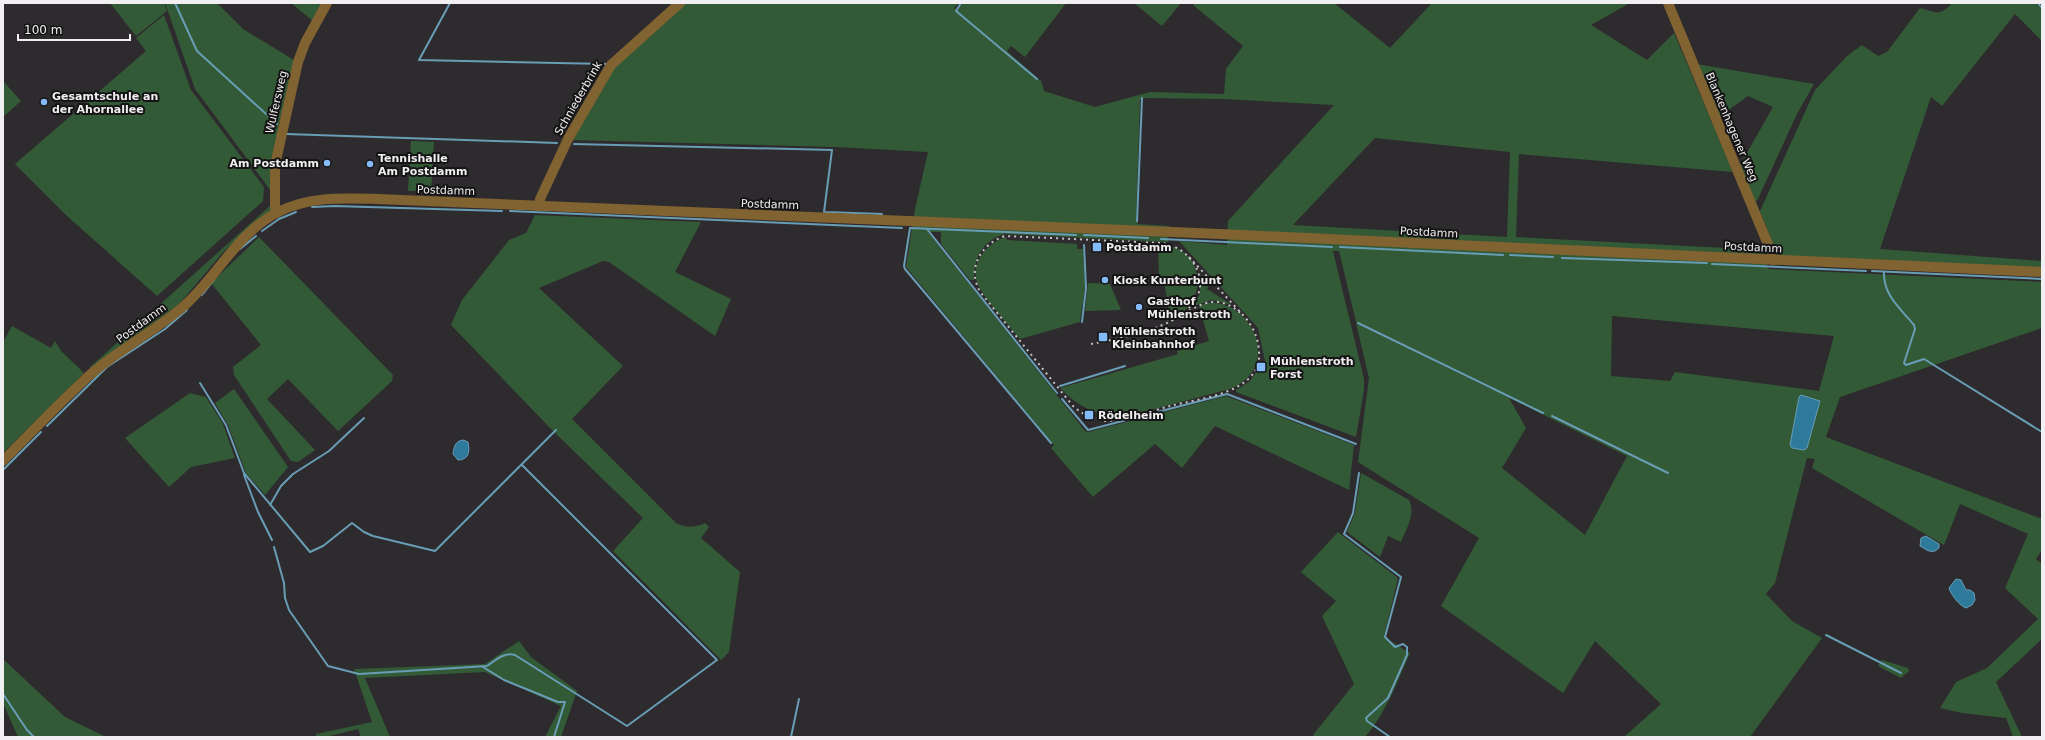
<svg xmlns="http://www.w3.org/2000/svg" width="2045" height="740" font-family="'DejaVu Sans',sans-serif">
  <rect width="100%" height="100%" fill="#2e2b2e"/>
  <!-- green -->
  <g fill="#335a36" fill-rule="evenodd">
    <polygon points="110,3 164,3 167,11 136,36"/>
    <polygon points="165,3 217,3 243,29 294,60 279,124 271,191 195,89"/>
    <polygon points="291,3 323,3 313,21"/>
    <path d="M685,3h274l-5,5 3,2 6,-7h103l-41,54 -14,-11 -4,5 34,30 3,10 51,16 55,-15 74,2 2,-25 17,-23 -50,-41 2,-2h139l56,45 42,-45h198l-39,22 56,35 27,-27 59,139 -214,-18 -3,83 248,13 4,19 274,13v46l-202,69 -14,40 216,82v31l-6,9 6,5v75l-46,43 26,55h-9l-7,-19 -44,-5 -22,-5 16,-26 31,-14 51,-49 -33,-31 23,-54 -68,-30 -16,41 -132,-77 3,-9 -8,-1 -32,125 -9,11 26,27 30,17 -72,99h-126l37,-33 -66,-63 -32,52 -122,-87 38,-68 -121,-76 11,-84 -13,-55 135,66v-2l-135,-65 -17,-71h-6l31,128v11l-8,47 -120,-45v-2l14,-9 7,-10 6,1v-10l2,-1 -7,-33 -79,-87 48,4 1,-24 106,-116 -110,-6 -81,-1 -3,2 -4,119 2,1v4l31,2 -1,16 -163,-8c-22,6 -32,24 -31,46h-4l-29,-36v-12h-13l157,199 3,1 138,-36 128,49 -5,45 -134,-64 -33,42 -27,-24 -62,53 -42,-49 3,-3 -148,-178 9,-58 13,-57 -92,-5 -265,-7 42,-74zM1375,138l135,14 -3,85 -214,-12zM1612,316l222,20 -15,55 -144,-19 -5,9 -59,-5zM1509,398l118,58 -42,79 -83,-67 24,-40z"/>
    <polygon points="1134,3 1181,3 1162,26"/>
    <path d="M1952,3h85l5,6v32l-27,-27 -73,92 -11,-9 -51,152 162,12v8l-264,-13 -18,-45 55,-121 32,-34 15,-11 16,11 9,-4 33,-44c16,4 20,9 32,-5z"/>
    <polygon points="164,15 191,90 264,187 263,201 157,296 67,216 15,164 146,51 136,38"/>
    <polygon points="1697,64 1814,84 1797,114 1757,201 1754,200 1740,165 1773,107 1748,96 1719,117"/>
    <polygon points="3,81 21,101 3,117"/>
    <polygon points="411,141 434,142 431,191 408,191"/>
    <polygon points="271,205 271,213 225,250 180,303 92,369 89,368"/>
    <path d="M535,215l166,7 -26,50 56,27 -16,37 -106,-74 -6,-1 -64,27 84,78 -51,53 104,104c11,5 18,5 29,0l4,4 -8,11 39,34 -11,80 -8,8 -108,-109 30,-33 -91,-88 -101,-105 11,-25 47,-60 17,-7z"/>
    <polygon points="259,237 393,375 392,381 338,431 288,379 267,399 315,450 298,462 291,461 234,375 233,367 261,345 211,283"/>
    <path d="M1006,237l1,3 70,4v5h6l2,38 -5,35 -60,17c-12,-15 -34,-38 -42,-54 -9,-22 9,-42 28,-48z"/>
    <path d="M1158,244c47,1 55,60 9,77 3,-18 -2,-26 -3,-43l-5,-1z"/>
    <polygon points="1200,275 1210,283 1207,289 1232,305 1212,300 1191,307 1200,294"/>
    <polygon points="1088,283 1110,284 1121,310 1085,311"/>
    <path d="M1207,303c46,-4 76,65 23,86l-102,27c-29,2 -48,-8 -68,-28l118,-34 -1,-3 32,-10 -10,-35z"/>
    <polygon points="12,326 51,348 55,341 61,351 84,373 3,453 3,342"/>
    <polygon points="234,389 288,467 265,495 246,473 228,425 215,403"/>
    <polygon points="190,393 206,397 223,424 235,458 191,467 169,487 125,438"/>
    <path d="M1361,473l48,27c7,14 -3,29 -8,42l-13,-6 -8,21 -33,-25 8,-19z"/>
    <path d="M1338,532l60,46 -14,59 26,16c-13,29 -24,60 -45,84h-50l-2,-2 41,-51 -32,-68 14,-15 -35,-29z"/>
    <polygon points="519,641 531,657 577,691 561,737 545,737 561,706 485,672 365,678 390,737 361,737 358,729 325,737 316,737 316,734 372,722 354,669 485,664"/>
    <polygon points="3,659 65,717 106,737 18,737 3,703"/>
    <polygon points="1882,660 1908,668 1909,671 1901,678 1878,666"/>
  </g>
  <!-- water -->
  <g fill="#2d7a9b" stroke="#689db5">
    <polygon points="1801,395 1820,401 1807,448 1804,450 1792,448 1790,445 1799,397"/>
    <path d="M463,440l5,2c2,9 1,18 -10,18l-5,-6c1,-7 2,-13 10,-14z"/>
    <path d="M1926,536l13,8v4c-7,7 -12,2 -19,-2l1,-8z"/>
    <path d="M1956,579l5,1 5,10h4l4,3 1,7 -3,5 -6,3c-6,-2 -15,-13 -17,-20z"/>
  </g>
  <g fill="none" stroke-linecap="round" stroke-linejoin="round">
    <!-- stream -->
    <g stroke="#689db5" stroke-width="2">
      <polyline points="175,3 197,51 277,124"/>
      <polyline points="450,3 419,60 607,64"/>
      <polyline points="961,3 956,11 1037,79"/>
      <polyline points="2038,3 2042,8"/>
      <polyline points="286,134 557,143"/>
      <polyline points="574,144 832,150 824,212 882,214"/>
      <polyline points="312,207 334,206 502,211"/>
      <polyline points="510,211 902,228"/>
      <polyline points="1137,221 1142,98"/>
      <polyline points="927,229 1057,393"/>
      <polyline points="262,231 279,219 296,212"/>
      <polyline points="1084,235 1148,238"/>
      <polyline points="1161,239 1332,247"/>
      <polyline points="1340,247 1503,255"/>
      <polyline points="240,249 256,236"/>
      <polyline points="1510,255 1553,257"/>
      <polyline points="1562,258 1707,263"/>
      <polyline points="1712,264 1866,271"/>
      <polyline points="1872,271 2042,279"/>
      <path d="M1884,272c-1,23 16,36 30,53l1,4 -11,34 2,2 18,-6 118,73"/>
      <polyline points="202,295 214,280"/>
      <polyline points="1082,322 1086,288 1084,245"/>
      <polyline points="1358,323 1543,413"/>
      <polyline points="200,383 226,425 244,473 310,552 323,546 352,523 364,532 373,536 435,551 556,430"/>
      <polyline points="1060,386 1125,366"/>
      <polyline points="1062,399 1088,430 1227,394 1356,444"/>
      <polyline points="1552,416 1668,473"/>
      <polyline points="47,426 107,367 165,329 187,310"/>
      <polyline points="1051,443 905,269 904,266 910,228 1076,235"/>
      <polyline points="3,470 41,432"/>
      <polyline points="1359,473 1353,513 1344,534 1401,577 1385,637 1395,647 1403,644 1407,647 1407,655 1388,698 1366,718 1367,721 1390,737"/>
      <polyline points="244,475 258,512 272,540"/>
      <polyline points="270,505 281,486 293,474 329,451 364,418"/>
      <path d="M274,547l10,36 1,15 4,12 39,56 31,8 128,-8c9,-6 17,-14 28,-11l112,71 90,-66 -195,-195"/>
      <polyline points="1826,635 1901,673"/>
      <polyline points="483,667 504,680 558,702 565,702 554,737"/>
      <polyline points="3,694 27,730 34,737"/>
      <polyline points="791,737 799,699"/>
    </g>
    <!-- minor -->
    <g stroke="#816231" stroke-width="10">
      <polyline points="1668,3 1772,254 1773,260"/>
      <polyline points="539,206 540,199 568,139 611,65 680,3"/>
      <polyline points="277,213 275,207 275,165 298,62 305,43 327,3"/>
      <path d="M3,461c29,-29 58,-60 88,-87 29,-25 64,-43 93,-68 33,-29 53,-73 94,-94 32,-16 65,-14 100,-13l842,35 822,38"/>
    </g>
    <!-- rail -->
    <g stroke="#c5c3c5" stroke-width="2" stroke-dasharray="2 4" stroke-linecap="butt">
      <path d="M1189,257l54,58c10,11 15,22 16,36 4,42 -58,47 -89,55 -20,5 -44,15 -65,15 -12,-1 -23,-7 -32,-15l-92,-113c-15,-23 -1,-49 24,-57l157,7c22,3 43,25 37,49 -3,10 -11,17 -19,24 25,-15 39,-22 63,-1"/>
      <path d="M1091,344c30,-6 63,-12 89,-28"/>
    </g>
  </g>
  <!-- markers -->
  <g fill="#86bbfb" stroke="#151415" stroke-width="1.5">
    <circle cx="44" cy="102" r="4"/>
    <circle cx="327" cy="163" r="4"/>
    <circle cx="370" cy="164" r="4"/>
    <rect x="1092" y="242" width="10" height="10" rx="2"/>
    <circle cx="1105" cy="280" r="4"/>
    <circle cx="1139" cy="307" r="4"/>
    <rect x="1098" y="332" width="10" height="10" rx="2"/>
    <rect x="1256" y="362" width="10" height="10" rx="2"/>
    <rect x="1084" y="410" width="10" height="10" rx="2"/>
  </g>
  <g text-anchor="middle" stroke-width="4" stroke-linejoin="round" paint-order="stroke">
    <!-- poi labels -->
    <g font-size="11" font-weight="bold" fill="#f1eff1" stroke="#151415" text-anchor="start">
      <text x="52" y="100">Gesamtschule an<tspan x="52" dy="13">der Ahornallee</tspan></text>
      <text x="378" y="162">Tennishalle<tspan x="378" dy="13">Am Postdamm</tspan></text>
      <text x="319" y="167" text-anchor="end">Am Postdamm</text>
      <text x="1106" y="251">Postdamm</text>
      <text x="1113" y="284">Kiosk Kunterbunt</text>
      <text x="1147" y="305">Gasthof<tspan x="1147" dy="13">Mühlenstroth</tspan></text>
      <text x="1112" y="335">Mühlenstroth<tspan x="1112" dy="13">Kleinbahnhof</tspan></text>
      <text x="1270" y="365">Mühlenstroth<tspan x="1270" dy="13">Forst</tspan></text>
      <text x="1098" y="419">Rödelheim</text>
    </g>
    <!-- street labels -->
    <g font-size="11" fill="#f1eff1" stroke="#151415">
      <text transform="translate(578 98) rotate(-60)" y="4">Schniederbrink</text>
      <text transform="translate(276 102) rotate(-77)" y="4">Wulfersweg</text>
      <text transform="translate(1732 127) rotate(67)" y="4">Blankenhagener Weg</text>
      <text transform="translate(446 190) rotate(2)" y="4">Postdamm</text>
      <text transform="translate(770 204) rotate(2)" y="4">Postdamm</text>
      <text transform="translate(1429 232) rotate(3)" y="4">Postdamm</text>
      <text transform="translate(1753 247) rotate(3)" y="4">Postdamm</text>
      <text transform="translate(141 323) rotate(-36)" y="4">Postdamm</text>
    </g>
  </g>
  <!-- border -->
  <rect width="2045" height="740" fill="none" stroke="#f1eff1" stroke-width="8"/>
  <!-- scale -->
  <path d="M18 34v6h112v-6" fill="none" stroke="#f1eff1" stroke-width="2"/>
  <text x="24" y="34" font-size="12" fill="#f1eff1" stroke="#151415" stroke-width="3" paint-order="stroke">100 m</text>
</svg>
